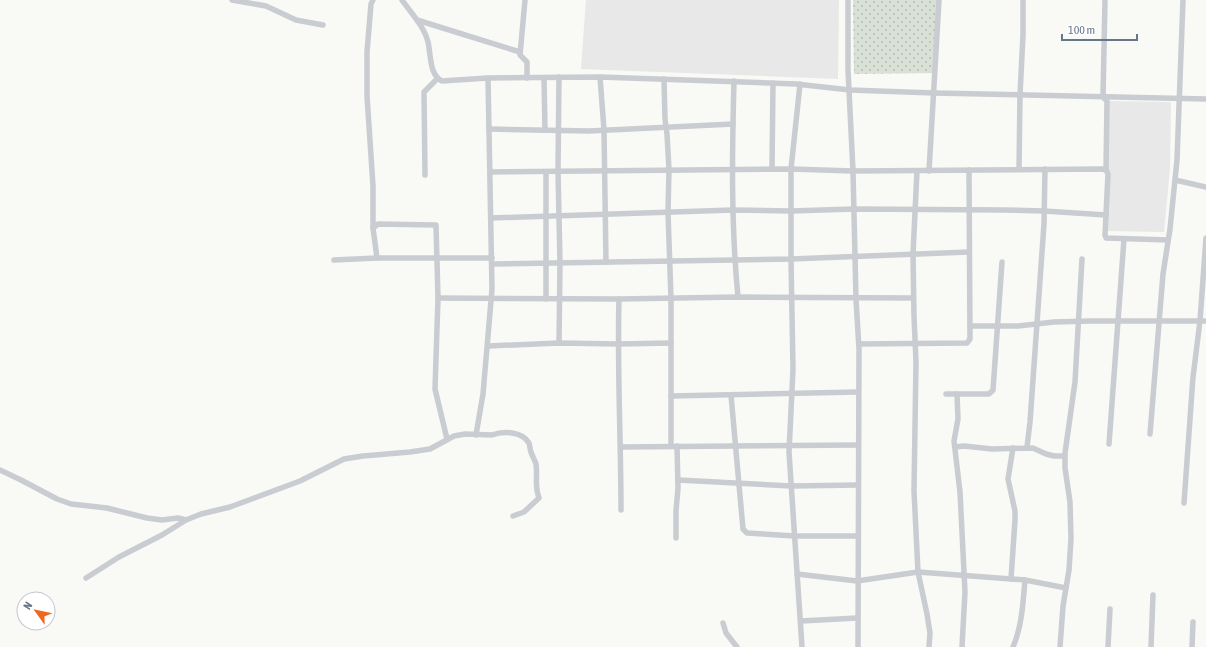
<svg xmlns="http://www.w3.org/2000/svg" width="1206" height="647" font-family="'Asap Condensed',sans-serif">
  <defs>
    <pattern id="grass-dots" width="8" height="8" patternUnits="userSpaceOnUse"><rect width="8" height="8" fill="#d9e1d7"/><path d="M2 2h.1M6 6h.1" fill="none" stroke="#b4bbb4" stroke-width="1.8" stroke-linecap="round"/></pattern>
  </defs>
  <rect width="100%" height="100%" fill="#f9f9f6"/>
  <!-- built -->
  <g fill="#e7e8e7">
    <polygon points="586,0 839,0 838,79 581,69"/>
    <polygon points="1108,101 1171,102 1170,168 1164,232 1107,231"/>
  </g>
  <!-- grass -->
  <polygon fill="url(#grass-dots)" points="853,0 938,0 937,73 854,74"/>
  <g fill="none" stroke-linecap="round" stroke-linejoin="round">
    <!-- minor -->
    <g stroke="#c9ccd0" stroke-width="5.5">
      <polyline points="232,0 266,6 296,20 323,25"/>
      <path d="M402,0c9,13 22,26 26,42 3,12 1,33 14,39l46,-3 112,-1 196,7 54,6 84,3 272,6"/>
      <polyline points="525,0 520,55 527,62 527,78"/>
      <polyline points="848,0 848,70 853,171 856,299 859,349 858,647"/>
      <polyline points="1105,0 1103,97 1107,101 1106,170"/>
      <polyline points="417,20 520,52"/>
      <polyline points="600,77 604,130 606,262"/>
      <polyline points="544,78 545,130"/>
      <polyline points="664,79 665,119 667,134 669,170 668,212 671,299 671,446"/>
      <path d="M734,81c-2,72 -3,144 4,216"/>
      <polyline points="800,84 791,169 791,259 793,369 789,452 802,647"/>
      <polyline points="489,129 589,131 733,124"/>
      <polyline points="772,169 773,83"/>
      <polyline points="1019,169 1020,95 1023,35 1023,0"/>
      <polyline points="917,171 913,254 914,316 916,362 914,491 918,572 927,614 930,633 929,647"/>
      <polyline points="929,171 939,0"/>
      <polyline points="490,172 791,169 853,171 1102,169 1106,170 1108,174 1105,235 1106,238 1168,240"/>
      <polyline points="546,172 546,299"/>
      <polyline points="425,175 424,92 437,79"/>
      <polyline points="1175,180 1206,187"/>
      <polyline points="491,218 733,210 791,211 854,209 1004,210 1044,211 1106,215"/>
      <polyline points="373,228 373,186 367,96 367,52 371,4 373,0"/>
      <polyline points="377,258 373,228 378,224 436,225 438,298 435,389 447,439"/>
      <polyline points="334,260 377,258 492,258"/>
      <polyline points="492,264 791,259 969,252"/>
      <polyline points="438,298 619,299 738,297 913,298"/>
      <path d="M619,299c-2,70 2,141 2,211"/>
      <polyline points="970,326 1018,326 1054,322 1090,321 1206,321"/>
      <polyline points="559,343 560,263 558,171 559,77"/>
      <polyline points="859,344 967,343 970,339 969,170"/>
      <polyline points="488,346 559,343 618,344 671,343"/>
      <polyline points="946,394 989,394 993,390 1002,262"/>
      <polyline points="957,394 958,419 954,441 960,492 965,592 962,647"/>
      <polyline points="731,395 743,529 747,533 795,536 857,536"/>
      <polyline points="671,396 858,392"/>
      <polyline points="1150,434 1163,274 1170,229 1177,160 1183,0"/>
      <polyline points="476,435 483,394 492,289 488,78"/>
      <polyline points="1109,444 1124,239"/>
      <polyline points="621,447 858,445"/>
      <polyline points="955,447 964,446 992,449 1033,448 1046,454 1054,456 1065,456"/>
      <polyline points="1027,447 1030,422 1044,224 1045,169"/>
      <polyline points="0,470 21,480 57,499 71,504 107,508 147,518 162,520 178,518 186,520"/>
      <polyline points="678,480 791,486 858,485"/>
      <polyline points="1184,503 1193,377 1200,321 1206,238"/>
      <polyline points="676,538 676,511 678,488 677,446"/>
      <polyline points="797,574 857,581 918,572 1025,580 1066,588"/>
      <path d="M86,578l33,-21 43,-22 24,-15 15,-6 29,-7 70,-26 44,-22 19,-3 47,-4 20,-3 24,-13 11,-2 27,1c11,-4 30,-4 37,8 1,3 1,7 2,9 1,4 4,8 5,12 2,13 -2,20 3,34l-15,14 -11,4"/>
      <polyline points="1011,579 1015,520 1015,511 1008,479 1013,448"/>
      <polyline points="801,621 857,618"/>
      <polyline points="723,623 726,633 737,647"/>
      <path d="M1013,647c9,-21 10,-44 12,-67"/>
      <polyline points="1060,647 1063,606 1069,570 1071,539 1070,502 1065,468 1065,453 1075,382 1082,259"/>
      <polyline points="1108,647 1110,609"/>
      <polyline points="1151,647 1153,595"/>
      <polyline points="1192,647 1193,622"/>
    </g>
  </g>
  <!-- north arrow -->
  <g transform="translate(36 611) rotate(303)"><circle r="19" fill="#ffffff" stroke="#c2c8d0"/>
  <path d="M0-3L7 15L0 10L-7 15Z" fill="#f0661f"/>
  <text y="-6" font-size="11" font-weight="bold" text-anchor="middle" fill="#667689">N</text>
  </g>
  <!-- scale -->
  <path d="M1062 34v6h75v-6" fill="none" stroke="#667689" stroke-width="2"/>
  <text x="1068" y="34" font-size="12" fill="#667689" stroke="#ffffff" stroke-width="3" paint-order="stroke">100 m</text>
</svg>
